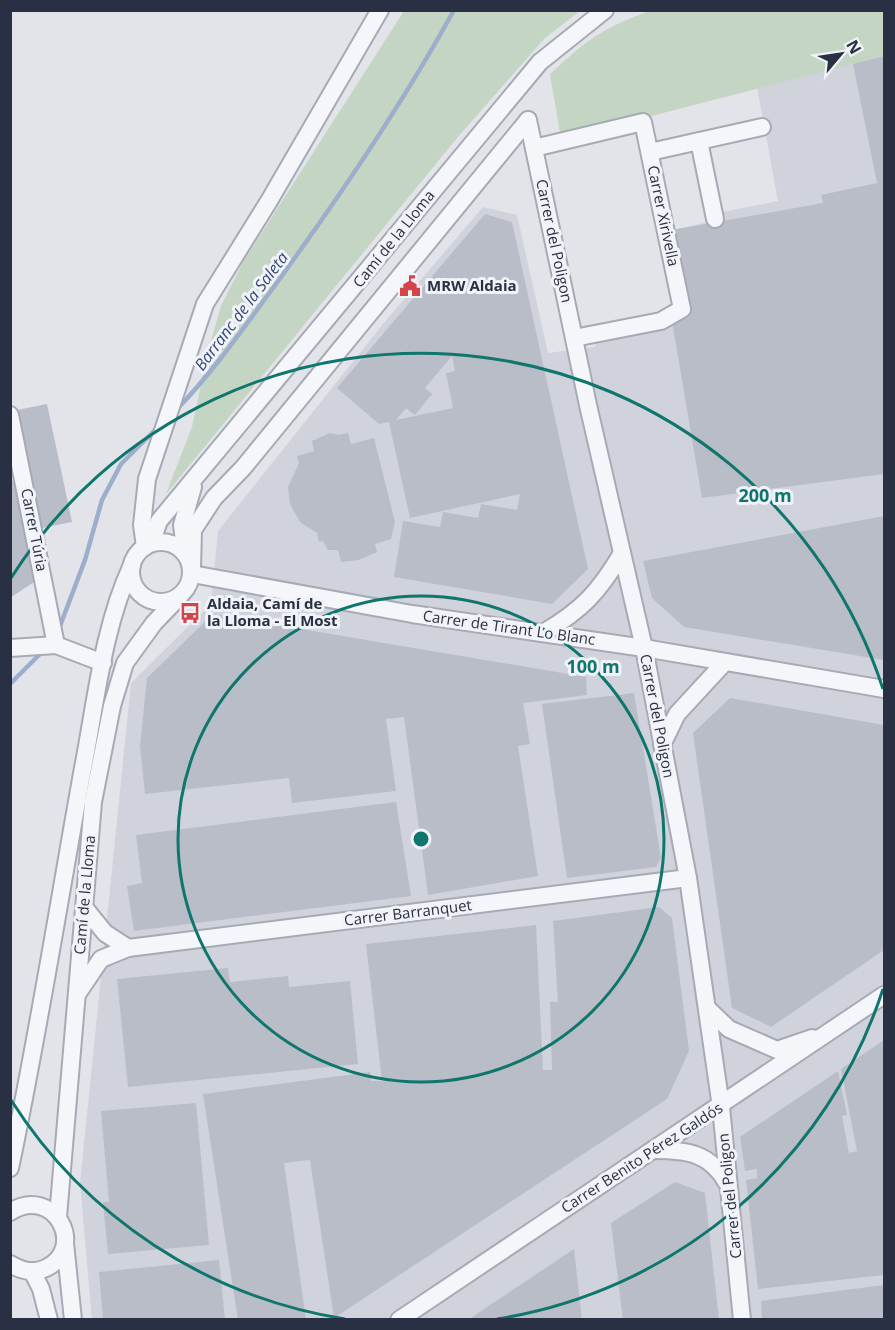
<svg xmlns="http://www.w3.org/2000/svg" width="895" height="1330" font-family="'Open Sans',sans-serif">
  <rect width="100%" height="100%" fill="#e2e4ea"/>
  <!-- built -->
  <polygon fill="#d0d3dc" points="884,56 884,1319 92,1320 80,1183 131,683 211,604 218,531 383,324 483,207 517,215 548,353 594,347 600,339 673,326 672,321 689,317 672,230 718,220 718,213 778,201 757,87"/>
  <!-- green -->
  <g fill="#c5d5c3">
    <polygon points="404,11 580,11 545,38 457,138 166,494 192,427 208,351 221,306 243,262"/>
    <path d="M649,11h235v45l-318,82 -6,-5 -10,-59c36,-34 53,-46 99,-63z"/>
  </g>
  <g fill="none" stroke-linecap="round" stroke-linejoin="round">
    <!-- stream -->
    <g stroke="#9caecb" stroke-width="4.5">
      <path d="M177,409c36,-37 65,-79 96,-121 65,-89 128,-181 181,-278"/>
      <polyline points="60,626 85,560 102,500 121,464 158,427"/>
      <polyline points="10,684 40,654"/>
    </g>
  </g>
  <!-- building -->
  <g fill="#b9bdc8" fill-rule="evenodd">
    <polygon points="884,56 884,474 702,498 672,321 689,317 672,230 823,203 821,195 877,183 853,64"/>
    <path d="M485,214l27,8 76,347 -36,35 -158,-27 9,-56 37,6 3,-15 35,6 3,-14 36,6 3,-16 -110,24 -21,-96 -10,2 -42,-36zM452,356l3,15 -9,2 7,35 -57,12 10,-12 9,7 17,-21 -7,-6z"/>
    <polygon points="47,404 72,522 42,528 17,410"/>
    <polygon points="330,433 339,435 348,433 351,444 374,438 395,522 391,539 375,544 377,552 359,560 341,562 338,550 328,550 323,541 319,542 317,533 300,522 290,504 288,487 299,463 297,456 314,451 312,441"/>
    <polygon points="10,475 18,494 37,580 10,598"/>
    <polygon points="884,516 884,660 684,627 652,598 643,561"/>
    <polygon points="213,614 586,677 587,695 523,703 530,744 518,746 538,876 428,895 404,717 386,719 396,791 292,803 289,778 145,794 140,746 147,678"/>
    <polygon points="634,693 661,858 656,867 567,878 542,704"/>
    <polygon points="730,698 884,725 884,950 771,1027 732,1008 693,733"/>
    <polygon points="396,802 411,896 134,931 127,886 142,883 136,835"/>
    <polygon points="659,907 672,918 689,1051 667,1099 334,1318 310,1160 284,1163 306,1320 238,1320 203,1094 370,1072 371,1081 382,1081 366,944 536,925 543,1070 552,1070 550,1002 558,1002 553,921"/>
    <polygon points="228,968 230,982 288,976 289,987 350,981 358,1064 128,1087 117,979"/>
    <polygon points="884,1040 884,1275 758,1289 746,1180 757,1178 757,1169 745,1171 740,1137 838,1071 847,1115 842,1116 849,1153 857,1151 841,1069"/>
    <polygon points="196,1103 209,1245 108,1254 103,1202 109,1202 101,1111"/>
    <polygon points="675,1182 705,1193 719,1320 623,1320 611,1223"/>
    <polygon points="574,1249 582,1320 468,1320"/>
    <polygon points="219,1260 225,1320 103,1320 99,1272"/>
    <polygon points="884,1285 884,1320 762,1320 761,1301"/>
  </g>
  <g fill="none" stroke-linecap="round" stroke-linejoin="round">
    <defs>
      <g id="minor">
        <polyline points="528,120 588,405 644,648 688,878 721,1107 742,1320"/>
        <polyline points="699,141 715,219"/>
        <polyline points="534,148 643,122 682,309 661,321 574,338"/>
        <polyline points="650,152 762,127"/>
        <polyline points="10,415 56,645"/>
        <circle cx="161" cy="572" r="30"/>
        <polyline points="151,543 159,521 540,62 605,10"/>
        <polyline points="145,547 142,525 147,479 205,304 269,201 380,10"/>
        <polyline points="185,549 182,525 193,487"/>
        <polyline points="192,568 193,530 214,498 243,468 528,120"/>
        <polyline points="192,574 412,614 644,648 884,689"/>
        <path d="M543,633c39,-23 56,-41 79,-80"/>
        <polyline points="10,648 56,645 103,663"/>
        <polyline points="662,745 677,714 725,662"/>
        <polyline points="84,907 105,933 128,948"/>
        <polyline points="78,993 101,959 128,948 688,878"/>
        <polyline points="707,1008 729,1029 777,1050 812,1038"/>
        <path d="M655,1150c32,0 55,3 72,33"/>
        <path d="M10,1168c28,-133 49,-267 73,-400 13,-67 20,-141 49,-203"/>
        <path d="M10,1212c44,-28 78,36 36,56 -13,6 -24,3 -36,-4"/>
        <polyline points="58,1217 93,802 112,706 125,663 154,623 180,596"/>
        <polyline points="65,1243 73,1320"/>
        <polyline points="32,1271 41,1289 49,1320"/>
        <polyline points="399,1320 884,995"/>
      </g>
    </defs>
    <!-- minor casing -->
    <use href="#minor" stroke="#a7aab5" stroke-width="20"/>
    <!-- minor -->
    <use href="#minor" stroke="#f5f6f9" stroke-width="16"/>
  </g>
  <!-- distance rings -->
  <g fill="none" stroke="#0f766e" stroke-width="3">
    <circle cx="421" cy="839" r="243"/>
    <path d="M883 989A486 486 0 0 1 497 1319M345 1319A486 486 0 0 1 11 1100M11 578A486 486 0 0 1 883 689"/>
  </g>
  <!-- icons -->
  <defs>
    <symbol id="civic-bare" viewBox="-9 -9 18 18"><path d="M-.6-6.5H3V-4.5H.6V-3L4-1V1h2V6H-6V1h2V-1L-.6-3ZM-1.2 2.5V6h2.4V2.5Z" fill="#d1454b" stroke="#f1f3f8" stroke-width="2.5" paint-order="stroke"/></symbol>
    <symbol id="bus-bare" viewBox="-9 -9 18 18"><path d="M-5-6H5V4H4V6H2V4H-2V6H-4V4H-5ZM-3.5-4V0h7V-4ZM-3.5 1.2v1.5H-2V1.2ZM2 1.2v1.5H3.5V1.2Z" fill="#d1454b" stroke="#f1f3f8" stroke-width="2.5" paint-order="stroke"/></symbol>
  </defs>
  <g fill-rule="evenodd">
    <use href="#civic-bare" x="395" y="271" width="30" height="30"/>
    <use href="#bus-bare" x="175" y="598" width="30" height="30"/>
  </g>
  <g text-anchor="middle" stroke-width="6" stroke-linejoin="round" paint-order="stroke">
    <!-- street labels -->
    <g font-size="15" fill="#293043" stroke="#f1f3f8">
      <text transform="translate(663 216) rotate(78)" y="5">Carrer Xirivella</text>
      <text transform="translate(394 239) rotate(-51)" y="5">Camí de la Lloma</text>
      <text transform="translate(554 241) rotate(78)" y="5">Carrer del Poligon</text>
      <text transform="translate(34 530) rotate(79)" y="5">Carrer Túria</text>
      <text transform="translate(509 628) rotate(8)" y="5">Carrer de Tirant Lo Blanc</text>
      <text transform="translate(657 716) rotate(79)" y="5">Carrer del Poligon</text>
      <text transform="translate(85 895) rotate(-85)" y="5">Camí de la Lloma</text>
      <text transform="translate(408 913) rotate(-7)" y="5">Carrer Barranquet</text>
      <text transform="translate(642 1158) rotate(-33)" y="5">Carrer Benito Pérez Galdós</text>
      <text transform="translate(730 1196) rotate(-96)" y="5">Carrer del Poligon</text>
    </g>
    <!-- poi labels -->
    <g font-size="15" font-weight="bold" fill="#293043" stroke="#f1f3f8" text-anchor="start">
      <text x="427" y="291">MRW Aldaia</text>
      <text x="207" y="609">Aldaia, Camí de<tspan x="207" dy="17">la Lloma - El Most</tspan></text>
    </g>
    <!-- water labels -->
    <g font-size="16" font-style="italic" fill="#324a78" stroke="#f1f3f8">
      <text transform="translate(241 311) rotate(-53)" y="6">Barranc de la Saleta</text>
    </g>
  </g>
  <circle cx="421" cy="839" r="9" fill="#0f766e" stroke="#f1f3f8" stroke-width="3"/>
  <g font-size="18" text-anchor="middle" font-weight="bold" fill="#0f766e" stroke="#f1f3f8" stroke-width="6" stroke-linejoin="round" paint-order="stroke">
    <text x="765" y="502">200 m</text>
    <text x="593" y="673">100 m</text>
  </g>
  <!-- border -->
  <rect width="895" height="1330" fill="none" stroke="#293043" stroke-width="24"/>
  <!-- north arrow -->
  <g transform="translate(841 54) rotate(61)" stroke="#f1f3f8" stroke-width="4.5" paint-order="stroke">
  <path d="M0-4.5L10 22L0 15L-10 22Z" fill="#293043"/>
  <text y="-9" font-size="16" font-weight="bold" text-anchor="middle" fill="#293043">N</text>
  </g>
</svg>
